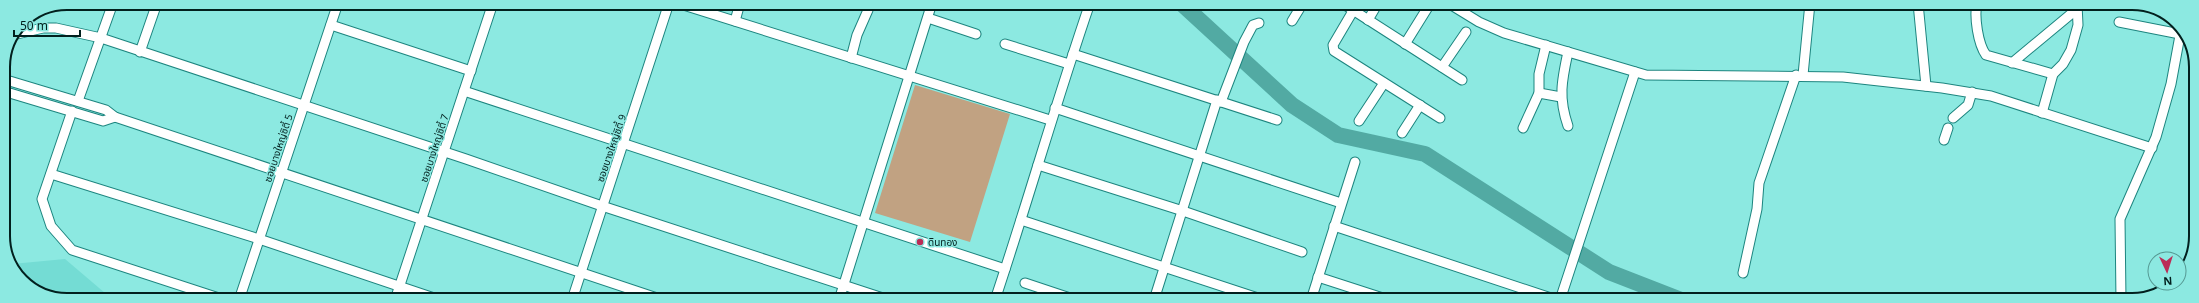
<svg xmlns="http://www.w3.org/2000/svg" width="2199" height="303" font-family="'Noto Sans','Noto Sans Thai',sans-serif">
  <rect width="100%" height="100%" fill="#8ce9e1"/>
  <!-- built -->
  <polygon fill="#74dcd4" points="65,259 112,299 59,299 25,284 12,264"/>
  <!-- green -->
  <polygon fill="#c1a282" points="915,85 1010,114 970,242 875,213"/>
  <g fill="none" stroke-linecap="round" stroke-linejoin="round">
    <!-- river -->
    <polyline stroke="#52aaa3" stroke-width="16" points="1181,3 1292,105 1338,135 1425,154 1609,272 1681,300"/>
    <defs>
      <g id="minor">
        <polyline points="677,3 1050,120"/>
        <polyline points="1243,3 1250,3"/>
        <polyline points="1342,3 1462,80"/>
        <polyline points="1448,3 1479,22 1504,33 1646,75 1843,77 1942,88 1991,96 2152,148"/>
        <polyline points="1918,3 1926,86"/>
        <path d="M1977,3c-3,14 1,41 9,52l67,19"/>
        <polyline points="1353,11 1333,45 1334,51 1440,118"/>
        <polyline points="928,18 976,34"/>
        <polyline points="1368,20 1378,3"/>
        <polyline points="735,21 740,3"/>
        <polyline points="1292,21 1303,3"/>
        <polyline points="2119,22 2180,34"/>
        <polyline points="331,25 471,71"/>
        <polyline points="17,34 43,28 56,28 101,38 466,159 602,206 889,300"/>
        <polyline points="1005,44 1069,64"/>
        <polyline points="1405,44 1428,7"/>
        <polyline points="140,52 157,3"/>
        <polyline points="1073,54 1277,120"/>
        <polyline points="851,58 857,35 868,10 869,3"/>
        <polyline points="2012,63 2077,9"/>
        <polyline points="1442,67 1466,32"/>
        <polyline points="1803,75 1810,3"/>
        <polyline points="3,79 106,110 115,117 663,300"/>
        <polyline points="3,91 103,121 115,117"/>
        <polyline points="464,91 1005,269"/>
        <polyline points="1539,93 1561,97"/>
        <polyline points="78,101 113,3"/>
        <polyline points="1221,102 1244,42 1253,25 1259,23"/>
        <polyline points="1055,108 1341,203"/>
        <polyline points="72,111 42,199 51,226 72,250 225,300"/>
        <polyline points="2042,113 2053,74 2063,64 2071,50 2078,25 2077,4"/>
        <polyline points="1953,118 1968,105 1972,92"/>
        <polyline points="1359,121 1384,83"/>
        <path d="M1568,126c-10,-29 -6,-46 0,-74"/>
        <polyline points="1523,128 1539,93 1539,74 1546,45"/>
        <polyline points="1402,133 1420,105"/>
        <polyline points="1944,140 1948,128"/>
        <polyline points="1038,165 1183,211 1302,252"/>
        <polyline points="51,174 259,239 440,300"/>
        <polyline points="1021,220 1264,300"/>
        <polyline points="1334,226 1557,300"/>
        <polyline points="1743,273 1757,209 1759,183 1796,75"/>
        <polyline points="1318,277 1389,300"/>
        <polyline points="1025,283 1076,300"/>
        <polyline points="239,300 338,3"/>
        <polyline points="395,300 493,3"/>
        <polyline points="572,300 669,3"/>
        <polyline points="839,300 932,3"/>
        <path d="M995,300c33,-99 61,-198 95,-297"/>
        <polyline points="1154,300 1217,100"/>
        <polyline points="1311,300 1355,162"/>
        <polyline points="1560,300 1635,72"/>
        <polyline points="2121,300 2120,219 2156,137 2171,84 2181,30"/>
      </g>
    </defs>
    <!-- minor casing -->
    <use href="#minor" stroke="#1d857f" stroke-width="11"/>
    <!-- minor -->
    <use href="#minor" stroke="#fff" stroke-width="9"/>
  </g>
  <!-- markers -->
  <circle fill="#bb2c56" stroke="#8ce9e1" stroke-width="1.5" cx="920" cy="242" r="4"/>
  <g text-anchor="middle" stroke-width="3" stroke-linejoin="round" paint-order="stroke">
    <!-- street labels -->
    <g font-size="10" fill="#02201e" stroke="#8ce9e1">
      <text transform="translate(278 148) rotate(-72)" y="4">ซอยบางใหญ่ซิตี้ 5</text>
      <text transform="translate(434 148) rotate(-72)" y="4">ซอยบางใหญ่ซิตี้ 7</text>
      <text transform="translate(611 148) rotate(-71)" y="4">ซอยบางใหญ่ซิตี้ 9</text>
    </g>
    <!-- poi labels -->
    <g font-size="10" fill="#02201e" stroke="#8ce9e1" text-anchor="start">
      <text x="928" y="246">ดินทอง</text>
    </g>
  </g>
  <!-- crop -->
  <path d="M0 0H2199V303H0ZM67 10H2132A57 57 0 0 1 2189 67V236A57 57 0 0 1 2132 293H67A57 57 0 0 1 10 236V67A57 57 0 0 1 67 10Z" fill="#8ce9e1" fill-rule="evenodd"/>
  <path fill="none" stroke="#02201e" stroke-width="2" d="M67 10H2132A57 57 0 0 1 2189 67V236A57 57 0 0 1 2132 293H67A57 57 0 0 1 10 236V67A57 57 0 0 1 67 10Z"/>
  <!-- north arrow -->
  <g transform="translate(2167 271) rotate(176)"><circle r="19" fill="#8ce9e1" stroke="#559993"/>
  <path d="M0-3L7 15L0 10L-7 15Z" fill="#bb2c56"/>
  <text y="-6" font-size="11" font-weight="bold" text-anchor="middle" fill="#02201e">N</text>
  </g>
  <!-- scale -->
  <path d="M14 30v6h66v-6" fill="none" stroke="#02201e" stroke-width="2"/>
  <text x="20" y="30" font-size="12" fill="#02201e" stroke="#8ce9e1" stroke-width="3" paint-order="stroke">50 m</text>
</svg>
